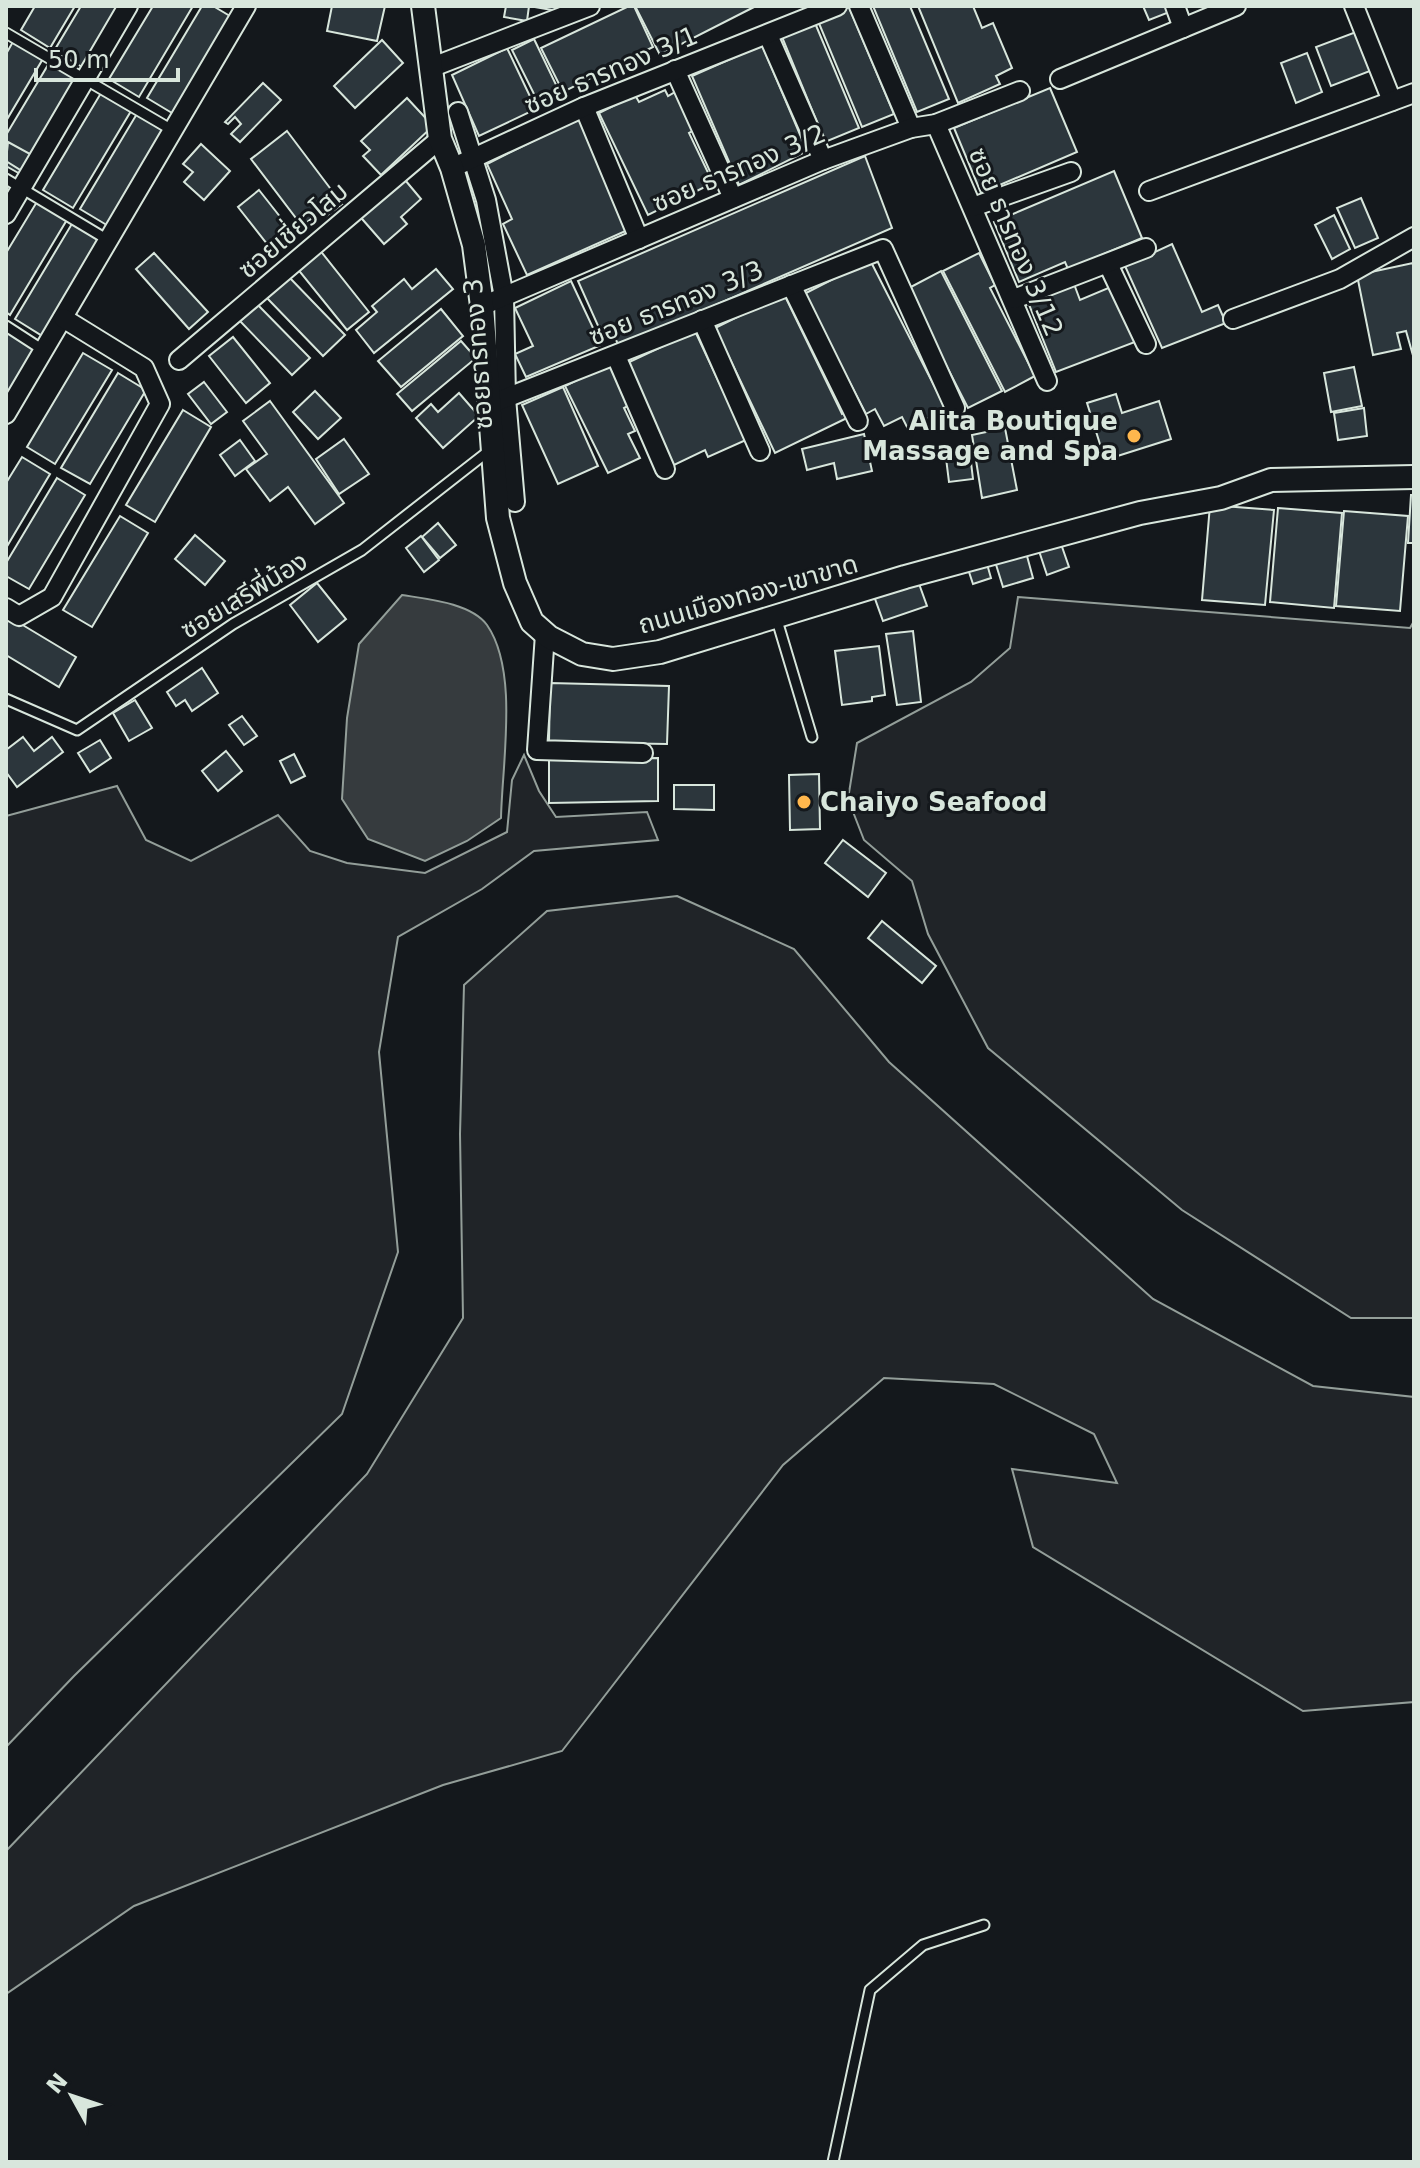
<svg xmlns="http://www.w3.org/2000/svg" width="1420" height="2168" font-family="'DejaVu Sans','Noto Sans Thai',sans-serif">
  <rect width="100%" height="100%" fill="#14181c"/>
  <!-- green -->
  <g fill="#202428" stroke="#939e99" stroke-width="2">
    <polygon points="1018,597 1410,628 1414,621 1414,1318 1351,1318 1182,1210 988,1048 928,934 912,881 864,840 848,799 857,743 971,682 1010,648"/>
    <polygon points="524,755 539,791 556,817 647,812 658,840 534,851 482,889 398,937 379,1052 398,1252 342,1414 74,1676 6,1747 6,816 117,786 146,840 191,861 278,815 310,851 347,863 425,873 507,832 512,780"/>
    <polygon points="677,896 794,949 889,1062 1153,1299 1313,1386 1414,1397 1414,1702 1303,1711 1033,1547 1012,1469 1117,1483 1094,1434 994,1384 884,1378 783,1465 562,1751 443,1785 134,1906 6,1994 6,1851 367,1474 463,1318 460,1134 464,985 547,911"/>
  </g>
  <!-- water -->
  <path fill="#363b3e" stroke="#939e99" stroke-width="2" d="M402,595c25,4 69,8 85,30 32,46 15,139 14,193l-34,23 -42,20 -57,-22 -26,-40 5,-81 12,-74z"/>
  <!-- building -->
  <g fill="#2c363c" stroke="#d8e6dc" stroke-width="2">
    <polygon points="35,6 75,6 50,48 21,30"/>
    <polygon points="81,6 122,6 84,68 54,51"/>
    <polygon points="153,6 193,6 139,97 109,79"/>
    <polygon points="202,6 213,6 235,19 177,116 147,98"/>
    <polygon points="332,6 385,6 377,41 327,31"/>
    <polygon points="506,6 558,6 558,11 529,6 527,21 504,17"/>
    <polygon points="629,6 634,6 653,47 563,92 541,48"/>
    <polygon points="635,6 756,6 660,55"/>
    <polygon points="873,6 910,6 949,99 917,112"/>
    <polygon points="918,6 973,6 982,28 993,23 1012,68 996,76 1000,84 958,103"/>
    <polygon points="1143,6 1170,6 1172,11 1149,20"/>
    <polygon points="849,7 894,114 862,127 818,21"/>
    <polygon points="815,23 859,128 825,142 782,37"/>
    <polygon points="1356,32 1370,71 1331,86 1316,47"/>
    <polygon points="534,39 560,93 539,104 512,50"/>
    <polygon points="14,40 44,57 6,121 6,54"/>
    <polygon points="382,40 403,63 355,108 334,86"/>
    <polygon points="762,45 807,151 739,185 692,76"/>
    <polygon points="507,48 536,109 479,136 452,75"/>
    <polygon points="1307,53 1322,92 1296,103 1281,63"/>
    <polygon points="51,60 80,78 22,175 6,166 6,135"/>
    <polygon points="263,83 281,100 240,142 231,134 241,124 235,117 228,124 225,122"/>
    <polygon points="1050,88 1077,152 981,193 954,128"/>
    <polygon points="665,90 668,96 677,91 696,129 689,133 713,183 648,215 599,113 635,95 639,102"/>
    <polygon points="101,93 131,111 73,208 43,190"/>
    <polygon points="407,98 433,126 381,175 363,156 370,150 361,141"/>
    <polygon points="138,112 168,130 110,227 80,209"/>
    <polygon points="579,118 630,229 527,275 503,224 512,219 487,164"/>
    <polygon points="287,131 342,204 325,217 320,212 302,226 251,159"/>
    <polygon points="8,142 32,155 22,171 6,161"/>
    <polygon points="201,144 230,171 204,200 184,182 193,172 183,164"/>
    <polygon points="865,156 892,228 619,347 609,323 599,328 578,281"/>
    <polygon points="1114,171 1142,238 1068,269 1065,262 1019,282 994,222"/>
    <polygon points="400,174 421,199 401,217 407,224 384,244 356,212"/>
    <polygon points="259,190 296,237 275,254 238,207"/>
    <polygon points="1361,198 1378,238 1355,248 1337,208"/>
    <polygon points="38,200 68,218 10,315 6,312 6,253"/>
    <polygon points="1334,215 1350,249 1332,259 1315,225"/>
    <polygon points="73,222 103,240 44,337 15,319"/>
    <polygon points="1172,244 1202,312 1218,305 1226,323 1162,348 1125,266"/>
    <polygon points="319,249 369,312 347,330 296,267"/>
    <polygon points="154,253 208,312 189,329 136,269"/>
    <polygon points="979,253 995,285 990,288 1035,376 1005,392 943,271"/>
    <polygon points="870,260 946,409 908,429 902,417 884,426 875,409 866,414 804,294"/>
    <polygon points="1413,263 1414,359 1406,331 1397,333 1401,349 1373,355 1357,275"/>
    <polygon points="436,269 453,289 374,353 356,330 377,312 372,306 404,279 412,289"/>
    <polygon points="941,271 1002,391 968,408 907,289"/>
    <polygon points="288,276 345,335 323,356 266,297"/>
    <polygon points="571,281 601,345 526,377 515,354 533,346 515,308"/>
    <polygon points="1074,284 1080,300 1113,286 1135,342 1056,372 1028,302"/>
    <polygon points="784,294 842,414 846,412 849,417 775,453 715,328"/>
    <polygon points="255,302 310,358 292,375 238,319"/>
    <polygon points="441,309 463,336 401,387 378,361"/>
    <polygon points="7,331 38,348 6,405 6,333"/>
    <polygon points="695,331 746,440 708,457 705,450 672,466 625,364"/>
    <polygon points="233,337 270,383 246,403 209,356"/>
    <polygon points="461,341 476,358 412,411 397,394"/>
    <polygon points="83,353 112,370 55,464 27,447"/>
    <polygon points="614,362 634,403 624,408 635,431 628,434 640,458 608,473 565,386"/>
    <polygon points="1354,367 1362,406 1331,412 1324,373"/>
    <polygon points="118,373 146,390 90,484 61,468"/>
    <polygon points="204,382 227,412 211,424 188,394"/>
    <polygon points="563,387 598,466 558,484 522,405"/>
    <polygon points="315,391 341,418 318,439 293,412"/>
    <polygon points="459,393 479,416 443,448 416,418 431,404 438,412"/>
    <polygon points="1116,394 1122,413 1159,401 1171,439 1105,460 1087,403"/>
    <polygon points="270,401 344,503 315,524 288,487 270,501 246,469 267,454 243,421"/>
    <polygon points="1364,408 1367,436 1338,440 1334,413"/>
    <polygon points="183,410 211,427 155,522 126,505"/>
    <polygon points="1005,428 1017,490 982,498 972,435"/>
    <polygon points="864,434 872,471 837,479 834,463 807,470 802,449"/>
    <polygon points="344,439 369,474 339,494 316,459"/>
    <polygon points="240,440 255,461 235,476 220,455"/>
    <polygon points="969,446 973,479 949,482 945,450"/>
    <polygon points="22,457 50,474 6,548 6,483"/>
    <polygon points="57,478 85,495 29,589 6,576 6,563"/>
    <polygon points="1411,495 1414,495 1414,543 1408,543"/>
    <polygon points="1210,505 1274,510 1265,605 1202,600"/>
    <polygon points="1278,508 1342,513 1334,608 1270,602"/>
    <polygon points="1344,511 1408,516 1400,611 1336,606"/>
    <polygon points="120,516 148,533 92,627 63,610"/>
    <polygon points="438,523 456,545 440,558 422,537"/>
    <polygon points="195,535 225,561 205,585 175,559"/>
    <polygon points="421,536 439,560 424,572 406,548"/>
    <polygon points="1060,541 1069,567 1047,575 1038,548"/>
    <polygon points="1024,545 1033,578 1003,587 993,555"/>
    <polygon points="985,557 991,578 973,584 966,563"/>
    <polygon points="918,581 927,606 883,621 874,596"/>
    <polygon points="317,583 346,619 318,642 290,605"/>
    <polygon points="6,615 76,657 59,687 6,655"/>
    <polygon points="913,631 921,702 897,705 886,634"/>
    <polygon points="879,646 885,695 872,697 872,701 842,705 835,651"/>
    <polygon points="202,668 218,693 192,711 185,700 176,706 167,692"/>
    <polygon points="550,683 669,686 667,744 549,742"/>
    <polygon points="135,700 152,728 129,741 113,713"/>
    <polygon points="242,716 257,736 244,745 229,725"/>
    <polygon points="23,737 34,751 52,737 63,752 17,787 6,772 6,750"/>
    <polygon points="100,740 111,758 90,772 78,753"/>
    <polygon points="226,751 242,771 218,791 202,771"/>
    <polygon points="294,754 305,776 291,783 280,761"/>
    <polygon points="658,758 658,801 549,803 549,759"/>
    <polygon points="819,774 820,829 790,830 789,775"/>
    <polygon points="674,785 714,785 714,810 674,809"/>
    <polygon points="843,840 886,873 868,897 825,863"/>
    <polygon points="882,921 936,966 922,983 868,938"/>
  </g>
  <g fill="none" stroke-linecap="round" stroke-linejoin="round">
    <defs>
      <g id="service">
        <polyline points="6,33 172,130"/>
        <polyline points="6,179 108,240"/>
        <polyline points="6,326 43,350"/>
        <polyline points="776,617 812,737"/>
        <polyline points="6,699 77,730 233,624 362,550 490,450"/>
        <polyline points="833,2162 870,1990 923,1945 984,1925"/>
      </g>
      <g id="minor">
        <polyline points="859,6 911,128"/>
        <polyline points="1175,6 1183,28"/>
        <polyline points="1354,6 1392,101"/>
        <polyline points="768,35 823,160"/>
        <polyline points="430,68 590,6"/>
        <polyline points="675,70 733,198"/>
        <polyline points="1060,79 1236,6"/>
        <polyline points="584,107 639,239"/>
        <polyline points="458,112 486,200 504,297 506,398 515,502"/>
        <polyline points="936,124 1047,381"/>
        <polyline points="452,168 584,107 837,6"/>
        <polyline points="1149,191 1414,93"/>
        <polyline points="973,207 1071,172"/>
        <polyline points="6,214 128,6"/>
        <polyline points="1108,264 1146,344"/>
        <polyline points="791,285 858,421"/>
        <polyline points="1014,299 1146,248"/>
        <polyline points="482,306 823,160 911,128 936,124 1020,91"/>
        <polyline points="1233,319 1340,279 1414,237"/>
        <polyline points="702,320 760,451"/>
        <polyline points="616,356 665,469"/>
        <polyline points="179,360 440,139"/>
        <polyline points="488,405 883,249 955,408"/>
        <polyline points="6,414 246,6"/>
        <polyline points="6,608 19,616 52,597 160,404 144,368 63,318"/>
        <polyline points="545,634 537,750 643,753"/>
      </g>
      <polyline id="tertiary" points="423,6 440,139 452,168 474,245 482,306 498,518 515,583 532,622 549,637 582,654 613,659 660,652 905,577 1140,513 1221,498 1271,480 1414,477"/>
    </defs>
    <!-- service casing -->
    <use href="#service" stroke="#d8e6dc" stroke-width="13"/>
    <!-- minor casing -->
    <use href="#minor" stroke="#d8e6dc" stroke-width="22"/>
    <!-- tertiary casing -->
    <use href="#tertiary" stroke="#d8e6dc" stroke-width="26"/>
    <!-- service -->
    <use href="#service" stroke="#14181c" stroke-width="9"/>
    <!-- minor -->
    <use href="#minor" stroke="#14181c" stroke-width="18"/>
    <!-- tertiary -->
    <use href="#tertiary" stroke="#14181c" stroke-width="22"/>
  </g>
  <!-- markers -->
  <g fill="#ffb74d" stroke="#14181c" stroke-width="3">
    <circle cx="1134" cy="436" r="8"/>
    <circle cx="804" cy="802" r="8"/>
  </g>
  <g text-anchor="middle" stroke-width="6" stroke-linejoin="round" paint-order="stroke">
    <!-- street labels -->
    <g font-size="26" fill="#d8e6dc" stroke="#14181c">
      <text transform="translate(611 70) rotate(-23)" y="9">ซอย ธารทอง 3/1</text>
      <text transform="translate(739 168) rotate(-23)" y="9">ซอย ธารทอง 3/2</text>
      <text transform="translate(293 230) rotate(-40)" y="9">ซอยเชี่ยวโสม</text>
      <text transform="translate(1016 242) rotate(67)" y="9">ซอย ธารทอง 3/12</text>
      <text transform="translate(676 303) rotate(-22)" y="9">ซอย ธารทอง 3/3</text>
      <text transform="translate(478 354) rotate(-94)" y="9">ซอยธารทอง 3</text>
      <text transform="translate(748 594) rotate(-16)" y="9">ถนนเมืองทอง-เขาขาด</text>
      <text transform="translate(244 595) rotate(-31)" y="9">ซอยเสรีพี่น้อง</text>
    </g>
    <!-- poi labels -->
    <g font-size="26" font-weight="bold" fill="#d8e6dc" stroke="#14181c" text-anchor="end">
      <text x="1118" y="430">Alita Boutique<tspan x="1118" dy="30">Massage and Spa</tspan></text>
      <text x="820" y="811" text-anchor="start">Chaiyo Seafood</text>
    </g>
  </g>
  <!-- border -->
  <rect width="1420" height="2168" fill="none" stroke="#d8e6dc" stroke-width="16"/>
  <!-- north arrow -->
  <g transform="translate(72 2096) rotate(310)" stroke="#14181c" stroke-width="6" paint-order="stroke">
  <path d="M0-6L14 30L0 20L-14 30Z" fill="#d8e6dc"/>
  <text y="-12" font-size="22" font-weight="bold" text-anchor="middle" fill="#d8e6dc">N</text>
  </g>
  <!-- scale -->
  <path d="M36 68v12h142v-12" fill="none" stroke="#d8e6dc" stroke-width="4"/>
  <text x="48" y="68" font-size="24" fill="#d8e6dc" stroke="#14181c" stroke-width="6" paint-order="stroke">50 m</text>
</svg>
